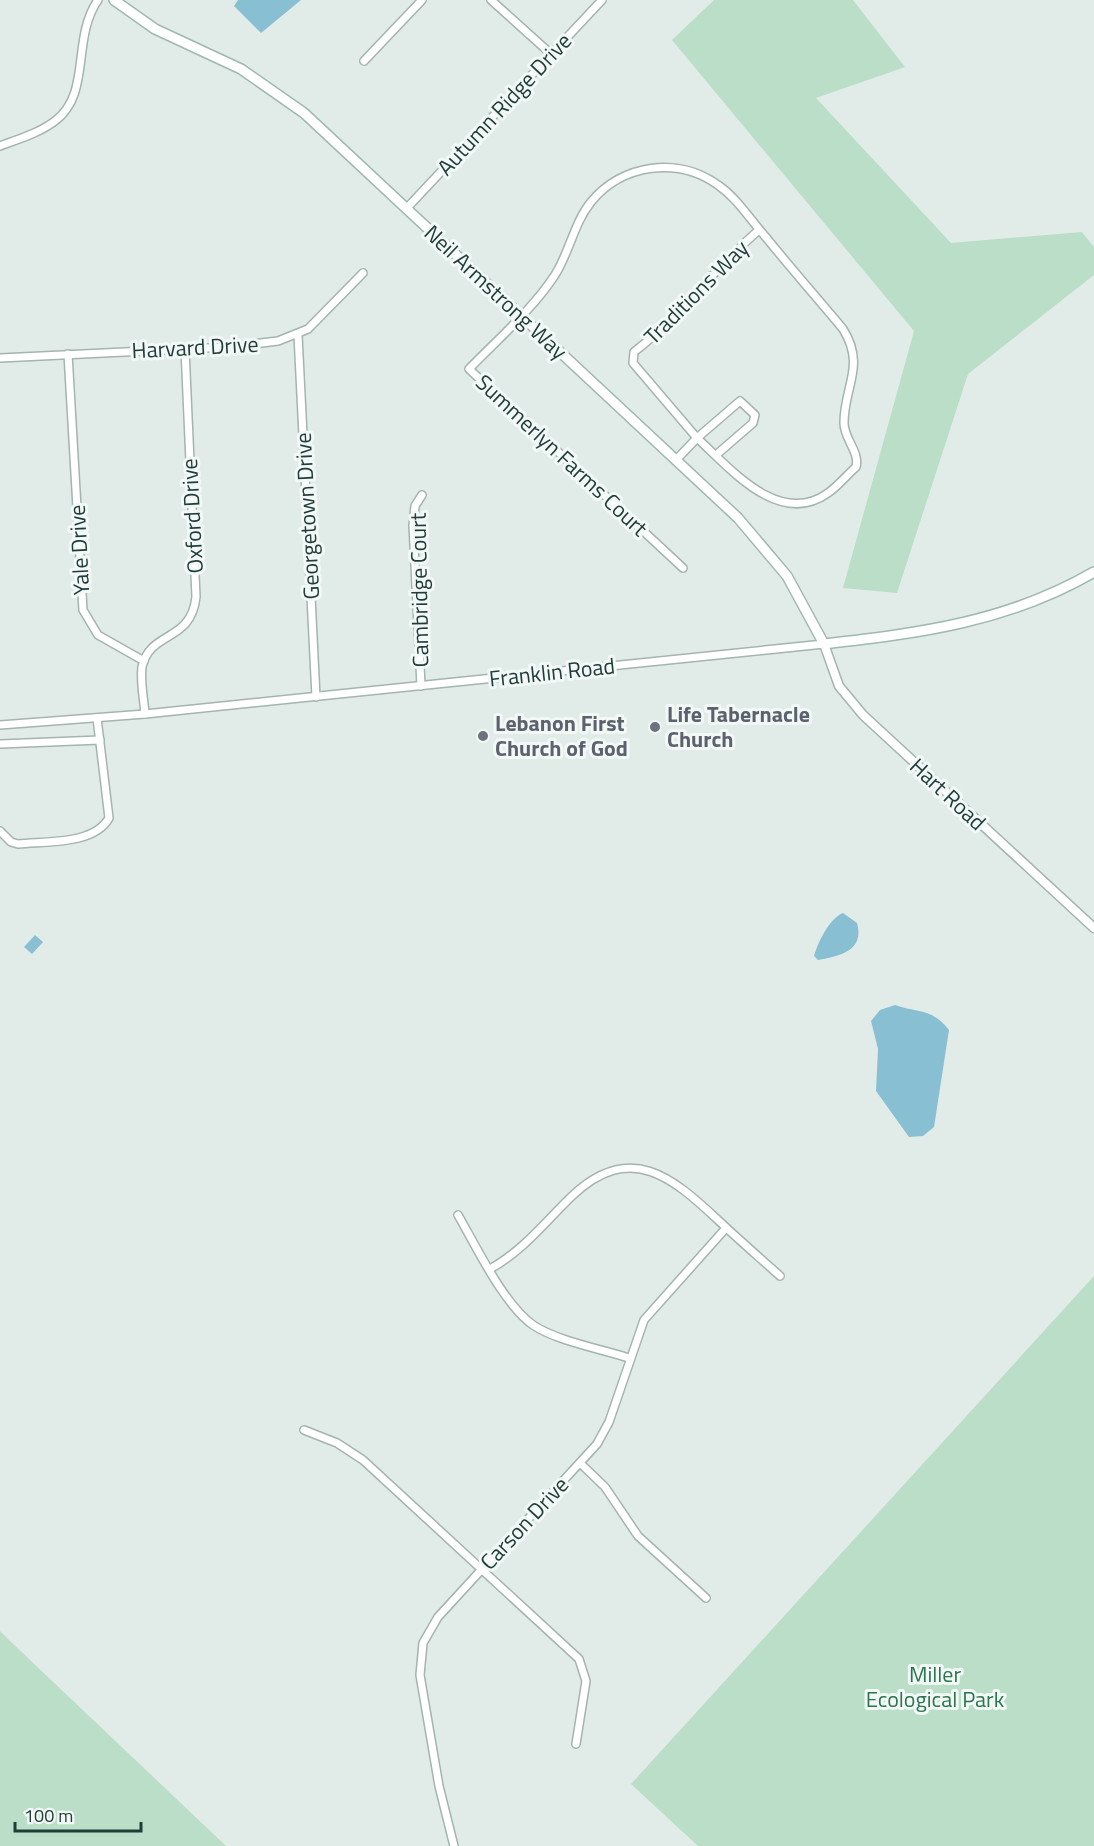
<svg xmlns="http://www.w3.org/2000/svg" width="1094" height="1846" font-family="'Titillium Web',sans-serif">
  <rect width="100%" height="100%" fill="#e1ece8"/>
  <!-- green -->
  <g fill="#badec7">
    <polygon points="714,0 853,0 905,67 816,98 951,243 1082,232 1094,247 1094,275 968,374 897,593 843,588 914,331 672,40"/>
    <polygon points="1094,1276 1094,1846 698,1846 631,1784"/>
    <polygon points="0,1631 10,1641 226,1846 0,1846"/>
  </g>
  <!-- water -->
  <g fill="#88bfd2">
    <polygon points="238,0 301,0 261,33 234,6"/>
    <path d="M843,913l14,10c8,28 -18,33 -39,37l-4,-4c4,-14 15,-37 29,-43z"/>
    <polygon points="35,935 43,942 32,954 24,947"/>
    <path d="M895,1005c23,8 37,3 54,25l-15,97 -11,9 -14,1 -33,-46 2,-42 -7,-28 9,-11z"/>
  </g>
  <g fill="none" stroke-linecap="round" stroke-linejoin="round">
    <defs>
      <g id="minor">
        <polyline points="491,0 551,54"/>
        <polyline points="364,61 422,0"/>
        <path d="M0,146c19,-7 39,-13 55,-25 37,-28 16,-82 43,-121"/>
        <polyline points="406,209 602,0"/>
        <polyline points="298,335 316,697"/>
        <polyline points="68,354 83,610 98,635 144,661"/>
        <polyline points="0,358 228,347 278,341 308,329 363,273"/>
        <path d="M716,455l37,-32 2,-8 -15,-14 -43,37 -64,-75 1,-11c47,-36 80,-84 125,-122"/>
        <path d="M676,460l21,-22c33,30 82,90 131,55 10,-7 19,-18 28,-26 4,-15 -12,-28 -12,-44 0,-37 22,-57 -1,-94 -26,-31 -53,-62 -79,-94 -15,-17 -27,-37 -46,-50 -40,-29 -96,-21 -127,17 -17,21 -21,49 -36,73 -23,35 -57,64 -86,94l214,199"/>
        <polyline points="421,686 413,525 415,506 422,495"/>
        <path d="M145,714c-1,-15 -5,-32 -3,-47 8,-37 49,-24 54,-70l-11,-248"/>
        <polyline points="0,725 145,714 824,644"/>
        <polyline points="0,744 100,740"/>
        <path d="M0,831l11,11 7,2c28,-3 76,1 91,-26l-12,-100"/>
        <path d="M458,1215c18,31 46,90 75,110 24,16 68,24 96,33"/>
        <path d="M490,1269c34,-19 55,-47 82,-73 58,-55 100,-19 146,24 20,19 41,37 62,56"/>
        <polyline points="304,1430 337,1443 363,1460 579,1659 586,1681 576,1744"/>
        <polyline points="580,1463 605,1487 638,1536 706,1598"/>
        <polyline points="454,1846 439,1786 420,1675 423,1643 438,1617 597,1444 609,1422 644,1320 726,1228"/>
      </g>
      <polyline id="tertiary" points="824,644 839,686 863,715 1094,928"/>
      <path id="secondary" d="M114,0l41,29 86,40 63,44 434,405 49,58 37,68c96,-11 184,-22 270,-72"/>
    </defs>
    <!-- minor casing -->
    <use href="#minor" stroke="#a4b4b0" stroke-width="10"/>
    <!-- tertiary casing -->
    <use href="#tertiary" stroke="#a4b4b0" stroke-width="11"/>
    <!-- secondary casing -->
    <use href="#secondary" stroke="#9fb8b2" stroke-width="12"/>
    <!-- minor -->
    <use href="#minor" stroke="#fff" stroke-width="7"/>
    <!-- tertiary -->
    <use href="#tertiary" stroke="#fff" stroke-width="8"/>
    <!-- secondary -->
    <use href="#secondary" stroke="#fff" stroke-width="9"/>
  </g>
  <!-- markers -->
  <g fill="#6b7280" stroke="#f2f8f6" stroke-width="2">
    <circle cx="655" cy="727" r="6"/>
    <circle cx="483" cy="736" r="6"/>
  </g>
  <g text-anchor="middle" stroke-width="6" stroke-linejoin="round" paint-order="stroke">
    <!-- street labels -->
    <g font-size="22" fill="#213d39" stroke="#f2f8f6">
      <text transform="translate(504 104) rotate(-47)" y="8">Autumn Ridge Drive</text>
      <text transform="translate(496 292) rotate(43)" y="8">Neil Armstrong Way</text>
      <text transform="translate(696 292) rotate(-45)" y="8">Traditions Way</text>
      <text transform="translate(195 347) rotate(-3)" y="8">Harvard Drive</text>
      <text transform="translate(562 455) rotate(43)" y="8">Summerlyn Farms Court</text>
      <text transform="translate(192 516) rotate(-93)" y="8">Oxford Drive</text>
      <text transform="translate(307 516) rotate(-93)" y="8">Georgetown Drive</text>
      <text transform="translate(79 550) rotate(-93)" y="8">Yale Drive</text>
      <text transform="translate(419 590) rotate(-91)" y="8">Cambridge Court</text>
      <text transform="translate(552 672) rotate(-6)" y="8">Franklin Road</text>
      <text transform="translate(948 794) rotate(43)" y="8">Hart Road</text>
      <text transform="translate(524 1523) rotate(-47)" y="8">Carson Drive</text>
    </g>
    <!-- worship labels -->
    <g font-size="22" font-weight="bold" fill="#5b616d" stroke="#f2f8f6" text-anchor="start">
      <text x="667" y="722">Life Tabernacle<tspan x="667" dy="25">Church</tspan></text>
      <text x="495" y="731">Lebanon First<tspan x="495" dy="25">Church of God</tspan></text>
    </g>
    <!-- park labels -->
    <g font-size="22" fill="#2a754f" stroke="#f2f8f6">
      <text x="935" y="1682">Miller<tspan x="935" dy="25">Ecological Park</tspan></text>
    </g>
  </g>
  <!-- scale -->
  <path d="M15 1822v9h126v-9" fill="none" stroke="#213d39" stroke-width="3"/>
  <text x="24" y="1822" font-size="18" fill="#213d39" stroke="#f2f8f6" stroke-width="4.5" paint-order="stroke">100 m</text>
</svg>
